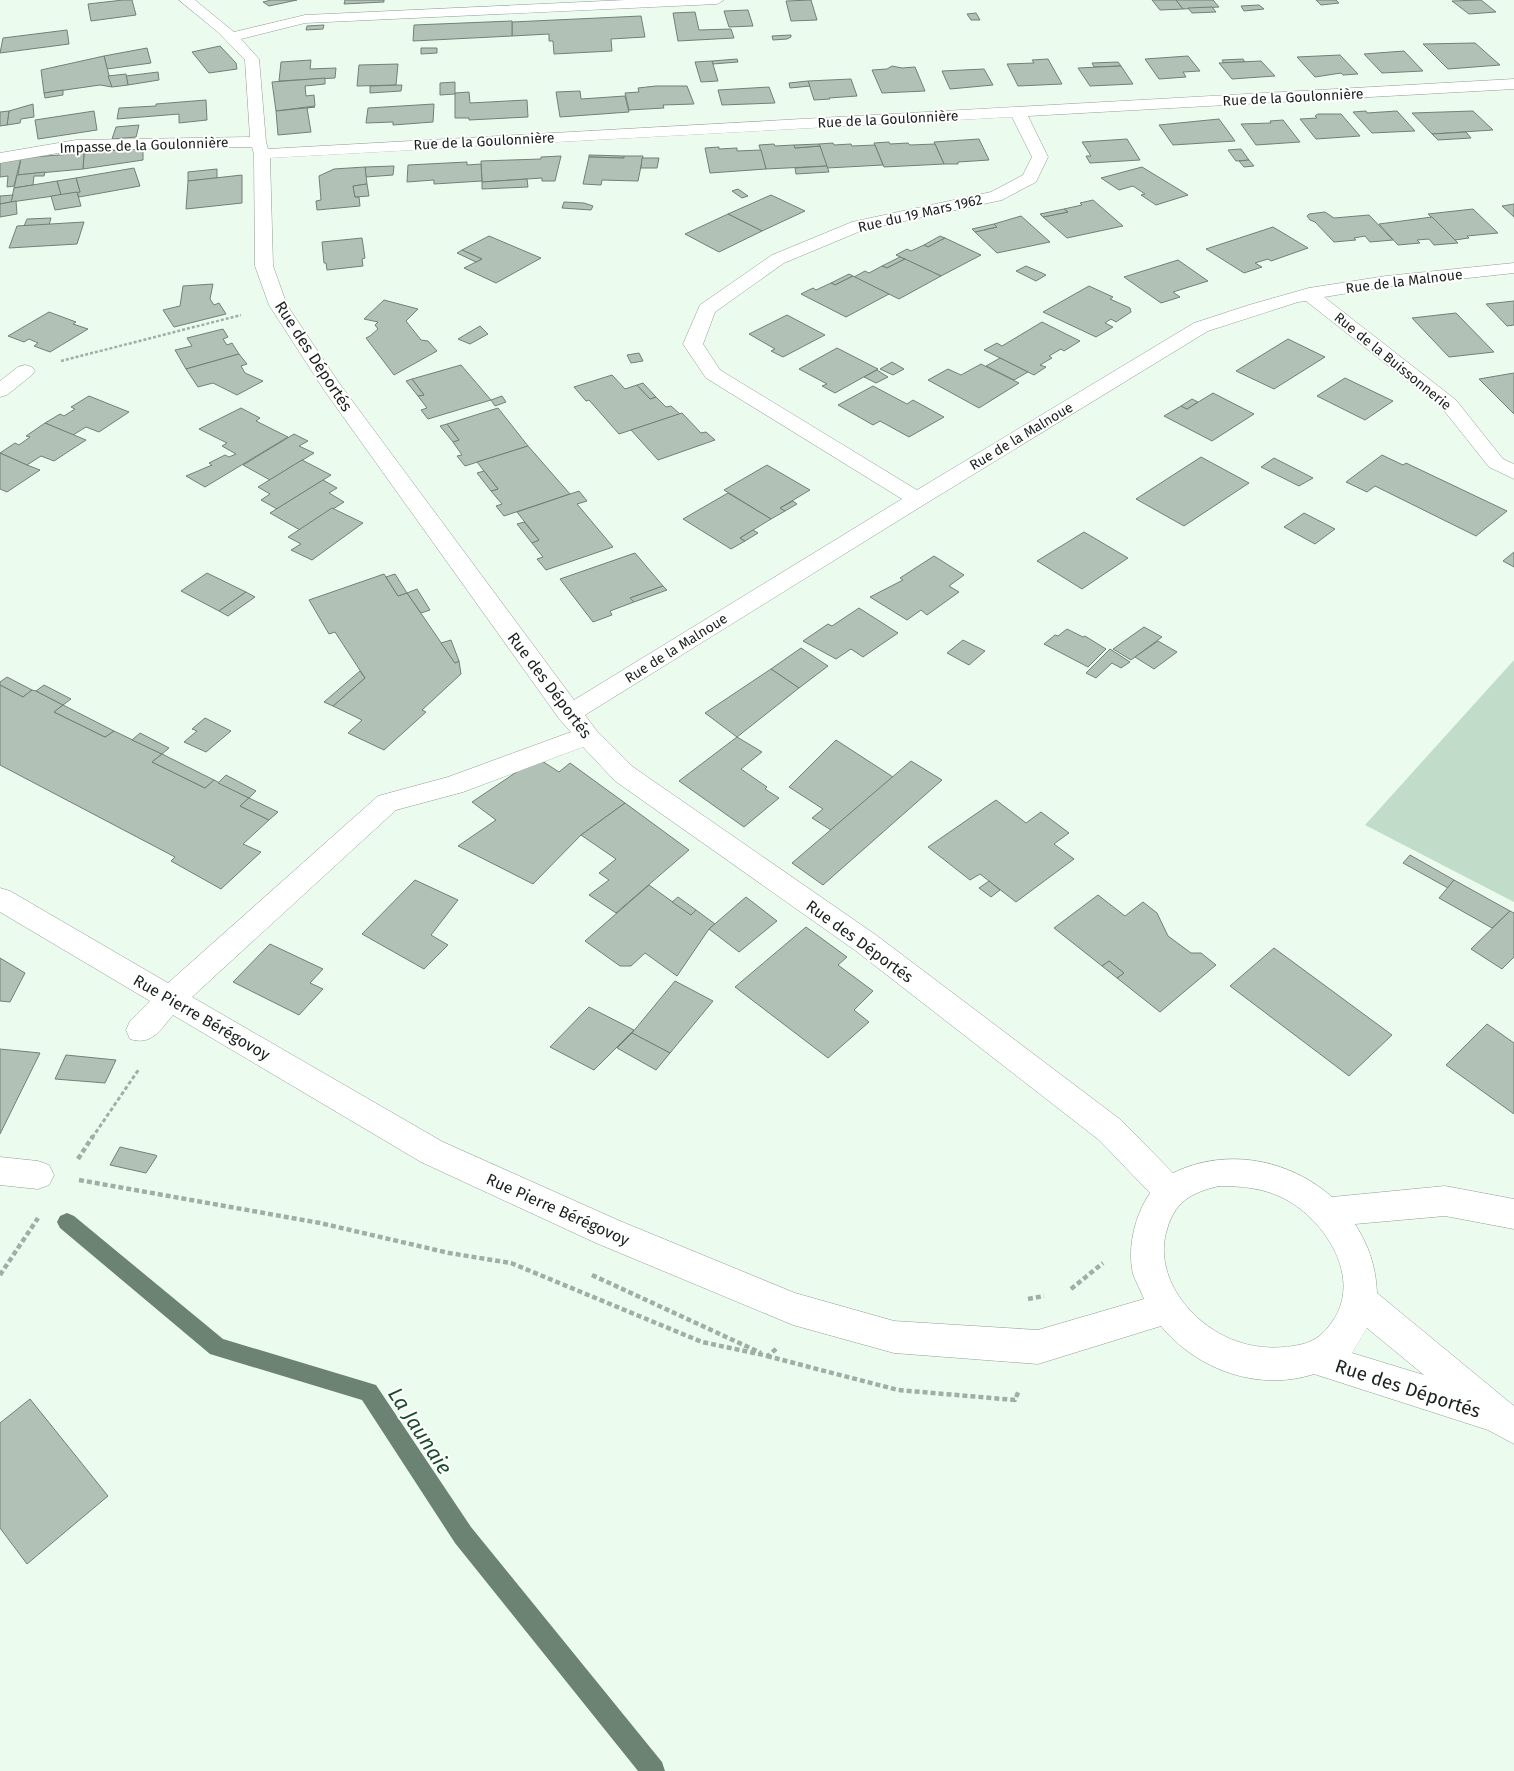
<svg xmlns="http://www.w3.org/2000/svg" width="1514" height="1771" font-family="'Fira Sans',sans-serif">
  <rect width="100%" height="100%" fill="#ebfcef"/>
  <!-- green -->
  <polygon fill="#c1dcc8" points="1514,660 1514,902 1365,825"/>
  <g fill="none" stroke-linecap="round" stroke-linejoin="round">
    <!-- stream -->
    <polygon fill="#6c8272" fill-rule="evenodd" points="67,1213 74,1216 223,1339 376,1385 471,1527 662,1762 665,1771 638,1771 455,1543 362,1400 210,1354 60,1228 57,1222 60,1216"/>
  </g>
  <!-- building -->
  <g fill="#b1c1b5" stroke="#728176">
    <polygon points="123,0 132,0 136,15 91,21 88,4"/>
    <polygon points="271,0 297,0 269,6 263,2"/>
    <polygon points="345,0 384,0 384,2 344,4"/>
    <polygon points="811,0 817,20 791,21 786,1"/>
    <polygon points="1152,0 1176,0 1183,9 1160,10"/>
    <polygon points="1176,0 1213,0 1219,7 1183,9"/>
    <polygon points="1316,0 1336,0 1339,3 1321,5"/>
    <polygon points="1481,0 1496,12 1469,14 1452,1"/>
    <polygon points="1259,5 1264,9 1244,11 1241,6"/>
    <polygon points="1212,7 1216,12 1192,13 1188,8"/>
    <polygon points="748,10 753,26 729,27 724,11"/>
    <polygon points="695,12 699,30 731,29 734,38 678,41 673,13"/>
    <polygon points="976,13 980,20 971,20 967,14"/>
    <polygon points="641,16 645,37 611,39 612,51 554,54 553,41 549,41 549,34 512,36 512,22"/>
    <polygon points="512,21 512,36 413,41 414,25"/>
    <polygon points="324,25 323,29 306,30 307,26"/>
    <polygon points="67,30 69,44 0,53 3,38"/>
    <polygon points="791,35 791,37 787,39 773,40 772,36"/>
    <polygon points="1475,43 1500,65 1448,69 1423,44"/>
    <polygon points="220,46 236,63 237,69 209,73 192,52"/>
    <polygon points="147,48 151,63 107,69 104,56"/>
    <polygon points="421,48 437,48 437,53 421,54"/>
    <polygon points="1404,51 1423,71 1382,73 1364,54"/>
    <polygon points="1340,55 1358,74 1343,75 1341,73 1315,77 1297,57"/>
    <polygon points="104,56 112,87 100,85 44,93 41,70"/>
    <polygon points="1188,56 1200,71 1183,72 1186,77 1159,79 1145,59"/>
    <polygon points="737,59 738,62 713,64 712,61"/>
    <polygon points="1048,59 1062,84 1018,86 1007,64 1034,63 1032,60"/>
    <polygon points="1243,59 1245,62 1224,63 1222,60"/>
    <polygon points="311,60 310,69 336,68 335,78 279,81 281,62"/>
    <polygon points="712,61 718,81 701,82 695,62"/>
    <polygon points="1261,61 1275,76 1232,79 1219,63"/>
    <polygon points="1118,62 1121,66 1094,67 1092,63"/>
    <polygon points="398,64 396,85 357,86 359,65"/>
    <polygon points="892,66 902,68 915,67 925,91 882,93 872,70 887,69"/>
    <polygon points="1121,66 1133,84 1090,86 1078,68"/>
    <polygon points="984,69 993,85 950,89 942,71"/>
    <polygon points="158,72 159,80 128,85 126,76"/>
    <polygon points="126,74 128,85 112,87 108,76"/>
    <polygon points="325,78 325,84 305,86 306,96 314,95 315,106 276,111 272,82"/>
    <polygon points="851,79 857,96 829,98 830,99 814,100 808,81"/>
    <polygon points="808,81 810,86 790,88 789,83"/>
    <polygon points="455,82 455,94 440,95 440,83"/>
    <polygon points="402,85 401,91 370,93 370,86"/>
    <polygon points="656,86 687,86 694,104 663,105 664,108 629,110 625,93 639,92 638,88"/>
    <polygon points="769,87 775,103 722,105 718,90"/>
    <polygon points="63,90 63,95 45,98 44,93"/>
    <polygon points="580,91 581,99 625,96 629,112 560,117 556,92"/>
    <polygon points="469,92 470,103 527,100 528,117 469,120 469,118 455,118 455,93"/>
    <polygon points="206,100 207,120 179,123 179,114 117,119 119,108 156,106 156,104"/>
    <polygon points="33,104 34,117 21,119 20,123 7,125 9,111"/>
    <polygon points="434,104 433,122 393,125 393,122 366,123 368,108"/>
    <polygon points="315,107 307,108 311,132 278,135 276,111"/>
    <polygon points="9,111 7,125 0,126 0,112"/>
    <polygon points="94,111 97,130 38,139 35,120"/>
    <polygon points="1366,111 1367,113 1397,111 1415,131 1372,133 1353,112"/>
    <polygon points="1473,111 1493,130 1432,134 1412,113"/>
    <polygon points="1318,114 1341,114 1360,136 1316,139 1300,119 1317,118 1315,116"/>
    <polygon points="1219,119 1235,141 1173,145 1159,125"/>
    <polygon points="1283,120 1300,142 1256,145 1241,124 1271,123 1270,121"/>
    <polygon points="139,125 136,137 112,139 116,127"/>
    <polygon points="1466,132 1471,138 1438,140 1432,134"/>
    <polygon points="979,139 989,160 958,162 958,164 944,164 934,142"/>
    <polygon points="1127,139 1140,160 1090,163 1086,156 1091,156 1082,142"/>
    <polygon points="889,142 890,144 908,143 910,145 935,144 944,164 884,167 874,143"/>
    <polygon points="833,143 834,145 851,144 852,146 875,145 883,165 827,168 819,144"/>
    <polygon points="774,144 775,146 794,145 795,148 820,146 827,166 766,169 759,145"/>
    <polygon points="819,144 820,146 795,148 794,145"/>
    <polygon points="143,147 143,160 83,169 84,154"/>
    <polygon points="719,147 719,149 737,148 737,151 761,150 766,169 710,173 705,148"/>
    <polygon points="1241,149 1249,160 1236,161 1228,150"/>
    <polygon points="84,153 83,169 18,175 21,158"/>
    <polygon points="589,155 624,156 624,158 589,157"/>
    <polygon points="561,156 555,181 542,181 542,178 482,182 481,161 541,159 541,157"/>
    <polygon points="624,156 643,156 638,181 602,180 601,185 583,184 589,157 624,158"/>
    <polygon points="21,158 14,186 7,187 8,176 0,177 0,161"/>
    <polygon points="642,158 659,158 657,168 641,168"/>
    <polygon points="1249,160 1254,166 1244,167 1239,161"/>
    <polygon points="467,162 467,165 481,164 482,181 434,184 434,180 407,182 408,165"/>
    <polygon points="394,166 393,175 366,177 365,167"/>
    <polygon points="827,166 829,172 796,174 795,168"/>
    <polygon points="365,167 367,184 353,186 355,197 359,197 360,206 317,210 316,201 321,200 319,176 334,169"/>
    <polygon points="1142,167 1188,195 1156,205 1141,195 1145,194 1133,186 1119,190 1101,178"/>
    <polygon points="134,168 140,186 79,197 77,192 80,192 76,178"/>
    <polygon points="217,169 217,178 188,181 188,172"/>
    <polygon points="45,172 44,176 34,176 33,185 14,188 17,175"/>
    <polygon points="242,175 242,203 186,209 188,181"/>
    <polygon points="76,178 80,192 61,195 57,181"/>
    <polygon points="527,179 528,187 482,189 482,182"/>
    <polygon points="57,181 61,195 11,202 14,188"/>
    <polygon points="367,184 369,196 355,197 353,186"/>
    <polygon points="738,189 748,196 742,198 732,191"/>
    <polygon points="77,192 81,206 55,210 51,196"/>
    <polygon points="13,195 11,202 0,204 0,196"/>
    <polygon points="771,195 805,211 762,231 728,214"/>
    <polygon points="1093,200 1123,226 1067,238 1043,217 1068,212 1064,209 1082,205 1080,203"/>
    <polygon points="16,201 17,214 0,217 0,204"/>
    <polygon points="564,202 584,203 593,206 591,210 562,208"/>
    <polygon points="1514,204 1514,217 1502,206"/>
    <polygon points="1064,209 1068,212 1043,217 1040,214"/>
    <polygon points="1473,209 1498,233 1467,236 1469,238 1455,240 1428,214"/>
    <polygon points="1325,212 1334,218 1369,215 1393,240 1370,242 1365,236 1354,238 1356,240 1334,242 1315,222 1310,220 1307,216 1309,214"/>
    <polygon points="728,214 762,231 719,252 685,234"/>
    <polygon points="1021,216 1050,242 997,253 975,232 997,227 994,224"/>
    <polygon points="1432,217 1458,243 1434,245 1429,239 1417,240 1420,243 1398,245 1379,224"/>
    <polygon points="51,218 49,225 24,226 27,219"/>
    <polygon points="84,222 77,244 9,248 17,226"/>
    <polygon points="994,224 997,227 975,232 972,229"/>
    <polygon points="1273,227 1308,248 1271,261 1268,259 1255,263 1262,267 1244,273 1206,249"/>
    <polygon points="489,236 541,258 496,283 464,268 482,259 462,250"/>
    <polygon points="940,236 945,238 928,247 924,245"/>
    <polygon points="362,238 365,258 362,259 363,266 327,270 326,263 324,263 322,242"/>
    <polygon points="945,238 981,255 941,276 896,255 907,249 911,251 924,245 928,247"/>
    <polygon points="462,250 482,259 476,262 457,253"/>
    <polygon points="900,257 905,259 887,268 882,266"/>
    <polygon points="905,259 941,276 899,299 854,277 865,271 869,273 882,266 887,268"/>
    <polygon points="1178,260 1208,281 1173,292 1180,297 1161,303 1124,277"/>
    <polygon points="1026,266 1042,273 1046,275 1036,281 1016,271"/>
    <polygon points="849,274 853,276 835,285 831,283"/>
    <polygon points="853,276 889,294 846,317 801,294 813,288 816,290 831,283 835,285"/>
    <polygon points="213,284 210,299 214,305 219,303 226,314 174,327 163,310 180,306 183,286"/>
    <polygon points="1089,286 1113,297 1110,299 1130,308 1131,312 1116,322 1111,319 1105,323 1113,327 1096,337 1043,312"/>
    <polygon points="384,300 418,309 406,321 421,340 428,341 437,351 394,375 366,338 370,336 378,329 375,325 378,322 364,319"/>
    <polygon points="1514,301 1514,325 1507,326 1486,304"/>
    <polygon points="49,312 76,322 73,324 88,329 50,352 34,346 38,343 29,339 24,342 8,336"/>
    <polygon points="1456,313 1494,352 1449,357 1412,318"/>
    <polygon points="787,315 825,335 783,357 771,351 775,349 749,334"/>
    <polygon points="1042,322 1080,341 1064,351 1061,349 1049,356 1052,358 1040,365 1046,367 1034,375 984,350 997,343 1002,346"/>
    <polygon points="480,326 488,334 470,344 458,339"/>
    <polygon points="223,329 228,337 223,339 227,345 232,343 239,354 186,369 175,350 192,346 187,338"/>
    <polygon points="1288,339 1325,357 1274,389 1236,371"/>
    <polygon points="837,348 878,369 835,393 822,386 827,384 799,369"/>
    <polygon points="639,353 643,361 631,363 627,355"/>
    <polygon points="239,354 247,364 241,366 245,373 263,381 237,395 213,383 198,387 186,369"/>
    <polygon points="1000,358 1028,372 1014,380 986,366"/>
    <polygon points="892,362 904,369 893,375 880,369"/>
    <polygon points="981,364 1019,383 979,408 928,380 948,369 961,375"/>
    <polygon points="461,365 491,400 428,419 421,410 427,408 418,396 424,395 412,379"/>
    <polygon points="877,370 888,377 876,383 864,377"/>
    <polygon points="1514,373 1514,414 1479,379"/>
    <polygon points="612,375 625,389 637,385 650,399 656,397 666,407 671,406 680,414 619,434 589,400 586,401 574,387"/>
    <polygon points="1345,378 1393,401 1365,420 1317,396"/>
    <polygon points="412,379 424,395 418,396 406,381"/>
    <polygon points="643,383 656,397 650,399 637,385"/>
    <polygon points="873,386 907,404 913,400 944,417 909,437 880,421 873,425 838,405"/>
    <polygon points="1213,393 1254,414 1212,441 1164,416 1181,406 1187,409"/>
    <polygon points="89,396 129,412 99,432 86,427 73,435 45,423 60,414 64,416 75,409 71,407"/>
    <polygon points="502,396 506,402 495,406 491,400"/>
    <polygon points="1192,399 1198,402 1187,409 1181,406"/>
    <polygon points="241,408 260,418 256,421 288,437 205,487 186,476 212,465 209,463 225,455 229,457 236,454 222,446 227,443 199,429"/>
    <polygon points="498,408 528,446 465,466 457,456 462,455 453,442 459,440 447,424"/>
    <polygon points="682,413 701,433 706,432 715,440 658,460 631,430"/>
    <polygon points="45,423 86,440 54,461 41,456 27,465 0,453 15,443 19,445 30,437 26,436"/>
    <polygon points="447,424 459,440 453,442 440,426"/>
    <polygon points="294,434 308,441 299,446 314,453 270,480 243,465"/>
    <polygon points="528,446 570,494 504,516 496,506 502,504 491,491 498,489 477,462"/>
    <polygon points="0,453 27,465 40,470 7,492 0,489"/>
    <polygon points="1382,455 1403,465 1406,463 1507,511 1476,536 1375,486 1367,492 1346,482"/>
    <polygon points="1201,457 1249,483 1184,526 1136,499"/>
    <polygon points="1274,458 1313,478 1299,486 1261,467"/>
    <polygon points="302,460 331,475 277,509 261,500 270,494 258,487"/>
    <polygon points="767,465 810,490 780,508 785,511 771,519 724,490"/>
    <polygon points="484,471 498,489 491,491 477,473"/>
    <polygon points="323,480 337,488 329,493 344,502 300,530 270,513"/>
    <polygon points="579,491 587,501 577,504 613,547 546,570 537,559 543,557 532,543 539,540 517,512"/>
    <polygon points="728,493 771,519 740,538 745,541 731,549 683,519"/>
    <polygon points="793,501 797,504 785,511 780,508"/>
    <polygon points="332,508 363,523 312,560 291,550 301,544 288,537"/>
    <polygon points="1304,513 1335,529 1315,544 1284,527"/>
    <polygon points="524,522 539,540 532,543 517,524"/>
    <polygon points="753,530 758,533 745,541 740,538"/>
    <polygon points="1084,532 1128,558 1082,589 1037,561"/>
    <polygon points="1514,552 1514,567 1503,561"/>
    <polygon points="635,553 663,586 630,598 634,602 610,611 612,615 593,622 560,579"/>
    <polygon points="934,556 964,575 949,586 959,592 927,615 921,610 907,620 870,597 903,580 900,578"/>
    <polygon points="207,573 246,592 219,611 181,591"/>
    <polygon points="384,574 398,596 407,593 455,663 459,661 461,674 422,710 426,712 384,750 348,733 362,720 333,706 365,678 335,632 329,634 309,600"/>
    <polygon points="395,574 407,593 398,596 386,577"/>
    <polygon points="663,586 667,590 634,602 630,598"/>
    <polygon points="417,589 430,610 421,613 407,593"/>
    <polygon points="246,592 255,597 228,616 219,611"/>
    <polygon points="859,608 898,633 863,657 851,649 836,659 803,641 828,624 832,626"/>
    <polygon points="1144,627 1162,637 1131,660 1113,649"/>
    <polygon points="1067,629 1083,637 1085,636 1106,649 1088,667 1044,644 1055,635 1058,636"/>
    <polygon points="451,640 459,661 455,663 441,643"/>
    <polygon points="963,640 985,651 969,665 947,653"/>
    <polygon points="1158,641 1177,652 1154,669 1135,657"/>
    <polygon points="801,648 828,666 799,688 771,669"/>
    <polygon points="1110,649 1130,662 1121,668 1112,663 1096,678 1086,673"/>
    <polygon points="771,669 799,688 737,737 705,713"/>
    <polygon points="360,671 365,678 333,706 324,702"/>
    <polygon points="7,677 32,690 23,697 0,685 0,682"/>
    <polygon points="0,685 23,697 32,690 36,691 63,705 54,712 105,737 114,731 162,754 152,762 205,788 214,780 249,798 240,806 269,820 243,844 261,852 221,889 171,861 175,857 0,765"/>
    <polygon points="44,685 71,699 63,705 36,691"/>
    <polygon points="63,705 114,731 105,737 54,712"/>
    <polygon points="205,718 231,731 206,752 184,742 197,731 192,729"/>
    <polygon points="140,733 169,748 162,754 132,740"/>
    <polygon points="737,737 762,752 741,769 767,787 765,789 779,798 744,827 679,781"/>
    <polygon points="836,740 893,777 831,830 812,818 823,809 789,787"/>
    <polygon points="162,754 214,780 205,788 152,762"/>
    <polygon points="533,761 542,761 559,772 570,763 625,803 581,835 533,884 458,846 496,820 472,802"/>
    <polygon points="911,761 942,780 823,885 792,863"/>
    <polygon points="226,775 256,791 249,798 218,783"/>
    <polygon points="249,798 278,812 269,820 240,806"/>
    <polygon points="996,800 1026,823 1041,812 1069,833 1054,844 1074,859 1016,902 980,874 970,880 928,847"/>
    <polygon points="625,803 689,850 616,913 589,895 609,880 599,873 616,859 581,835"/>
    <polygon points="1410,855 1454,880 1448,888 1403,863"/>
    <polygon points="415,880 458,900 431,935 448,945 424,969 362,934"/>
    <polygon points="1454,880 1510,911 1492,928 1439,898"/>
    <polygon points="989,881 1000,890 991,897 979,888"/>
    <polygon points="649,885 691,915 696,910 715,924 709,929 677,976 645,953 631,966 620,966 585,941"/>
    <polygon points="1098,895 1125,916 1143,902 1157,913 1168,936 1191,953 1201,953 1216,965 1160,1012 1117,978 1124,973 1109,961 1102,966 1054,928"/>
    <polygon points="678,897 696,910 691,915 672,902"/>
    <polygon points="746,897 777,921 739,952 709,929"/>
    <polygon points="1510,911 1514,913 1514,957 1502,969 1471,949"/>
    <polygon points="806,927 847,957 838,965 873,991 854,1010 869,1022 828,1058 735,987"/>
    <polygon points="270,944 323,969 310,983 323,989 299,1015 233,982"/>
    <polygon points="1274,948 1392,1035 1349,1076 1230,986"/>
    <polygon points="0,958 25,973 10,1002 0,1001"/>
    <polygon points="1109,961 1124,973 1117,978 1102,966"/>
    <polygon points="675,981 713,1001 670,1053 632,1033"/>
    <polygon points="589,1007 634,1030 594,1070 550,1047"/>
    <polygon points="1487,1024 1514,1043 1514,1114 1446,1065"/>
    <polygon points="632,1033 670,1053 656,1070 617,1048"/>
    <polygon points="0,1049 40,1053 0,1134"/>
    <polygon points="66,1055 116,1060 105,1083 55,1079"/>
    <polygon points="120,1147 155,1155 157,1156 146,1173 110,1165"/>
    <polygon points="30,1399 108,1496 27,1564 0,1528 0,1423"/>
  </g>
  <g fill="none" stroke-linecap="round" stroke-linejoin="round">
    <defs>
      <g id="minor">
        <path d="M179,0h16l39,32 71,-17 321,-15h98l-7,4 -412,19 -64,16 18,20 7,83 2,7 1246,-70v10l-486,27 20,41 -12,25 -34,18 -139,30 -79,33 -69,49 -12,32 17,26 197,120 277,-167 55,-18 60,-17 77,-12 128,-13v10l-128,14 -62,10 132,103 47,59 11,5v15l-25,-12 -47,-59 -136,-107 -8,1 -90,29 -283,173 -340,211 11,15 37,37 243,168 245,185 52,53c53,-26 116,-14 159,24l113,-11 69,13v30l-69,-13 -90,8c14,22 21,43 22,69l137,113v38l-26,-14 -174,-56c-55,18 -117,-4 -153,-48l-123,38 -144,-11 -101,-28 -197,-82 -175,-81 -248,-147c-13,15 -21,31 -43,24l-4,-9 4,-9 20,-20 -150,-89v-24l10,3 158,92 210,-187 70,-19 123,-45 -11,-12 -236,-330 -55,-85 -14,-39 -1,-112 -2,-7 -176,3 -76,13v-10l76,-13 174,-3 -5,-77 -26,-27zM1012,117l20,40 -9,18 -32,17 -139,30 -80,33 -72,50 -17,39 23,34 196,121 -328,201 -235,-317 -52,-78 -14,-39 -3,-108zM583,747l32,34 241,170 243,189 51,53c-15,22 -23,54 -17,81 3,8 8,17 11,25l-106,31 -144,-9 -99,-28 -175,-72 -177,-79 -251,-145 204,-187 67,-18zM1219,1186c23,0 45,2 66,13 41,22 78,80 47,123 -8,11 -15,18 -29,22 -20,5 -44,5 -64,-2 -44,-14 -85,-62 -73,-109 8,-31 24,-40 53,-47zM1367,1328l57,47 -72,-22z"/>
        <polygon points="25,365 32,367 35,371 32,375 7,395 0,397 0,381 18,367"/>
        <polygon points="0,1157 38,1161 49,1165 54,1175 49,1185 38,1189 0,1185"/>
      </g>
    </defs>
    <!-- minor casing -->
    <use href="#minor" stroke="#8f9f93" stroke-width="1"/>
    <!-- path-far2 -->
    <polyline stroke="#a1aea4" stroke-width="2.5" stroke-dasharray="3 2" stroke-linecap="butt" points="61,361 241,315"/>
    <!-- path-far1 -->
    <polyline stroke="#a1aea4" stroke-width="3" stroke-dasharray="4 2.5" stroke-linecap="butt" points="92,1138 139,1069"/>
    <!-- path -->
    <g stroke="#a1aea4" stroke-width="4.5" stroke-dasharray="5 3" stroke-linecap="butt">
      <polyline points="78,1159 93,1136"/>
      <polyline points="79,1180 320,1223 449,1253 511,1263 702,1342 768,1356 777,1348"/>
      <polyline points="0,1275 38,1218"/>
      <polyline points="592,1275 761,1353"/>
      <polyline points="1071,1289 1103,1263"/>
      <polyline points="1028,1299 1044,1296"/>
      <polyline points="767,1356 898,1390 1015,1400 1019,1390"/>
    </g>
    <!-- minor -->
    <use href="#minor" fill="#fff" fill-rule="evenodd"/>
  </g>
  <g text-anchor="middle" stroke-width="4" stroke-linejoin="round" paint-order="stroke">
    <!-- far-street labels -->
    <g font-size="14" fill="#1b211d" stroke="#fff">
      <text transform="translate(1293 97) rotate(-3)" y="5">Rue de la Goulonnière</text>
      <text transform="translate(888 119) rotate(-3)" y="5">Rue de la Goulonnière</text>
      <text transform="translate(484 141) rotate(-3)" y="5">Rue de la Goulonnière</text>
      <text transform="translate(144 145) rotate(-2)" y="5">Impasse de la Goulonnière</text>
      <text transform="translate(920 213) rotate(-13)" y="5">Rue du 19 Mars 1962</text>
      <text transform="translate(1404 281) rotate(-7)" y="5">Rue de la Malnoue</text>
      <text transform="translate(1393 361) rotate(39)" y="5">Rue de la Buissonnerie</text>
      <text transform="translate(1021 436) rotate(-31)" y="5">Rue de la Malnoue</text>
      <text transform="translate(676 648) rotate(-32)" y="5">Rue de la Malnoue</text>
    </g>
    <!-- street labels -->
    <g font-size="16" fill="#1b211d" stroke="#fff">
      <text transform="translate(314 356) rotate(57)" y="6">Rue des Déportés</text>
      <text transform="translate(550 685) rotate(53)" y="6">Rue des Déportés</text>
      <text transform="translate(860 941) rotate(36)" y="6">Rue des Déportés</text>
      <text transform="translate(202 1017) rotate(30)" y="6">Rue Pierre Bérégovoy</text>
      <text transform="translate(558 1209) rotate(24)" y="6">Rue Pierre Bérégovoy</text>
    </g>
    <!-- near-street labels -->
    <g font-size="19" fill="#1b211d" stroke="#fff">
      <text transform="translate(1408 1388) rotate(18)" y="7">Rue des Déportés</text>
    </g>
    <!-- near-water labels -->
    <g font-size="21" font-style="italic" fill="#1b4b2d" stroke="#fff">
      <text transform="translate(420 1431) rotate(57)" y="7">La Jaunaie</text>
    </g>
  </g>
</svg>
